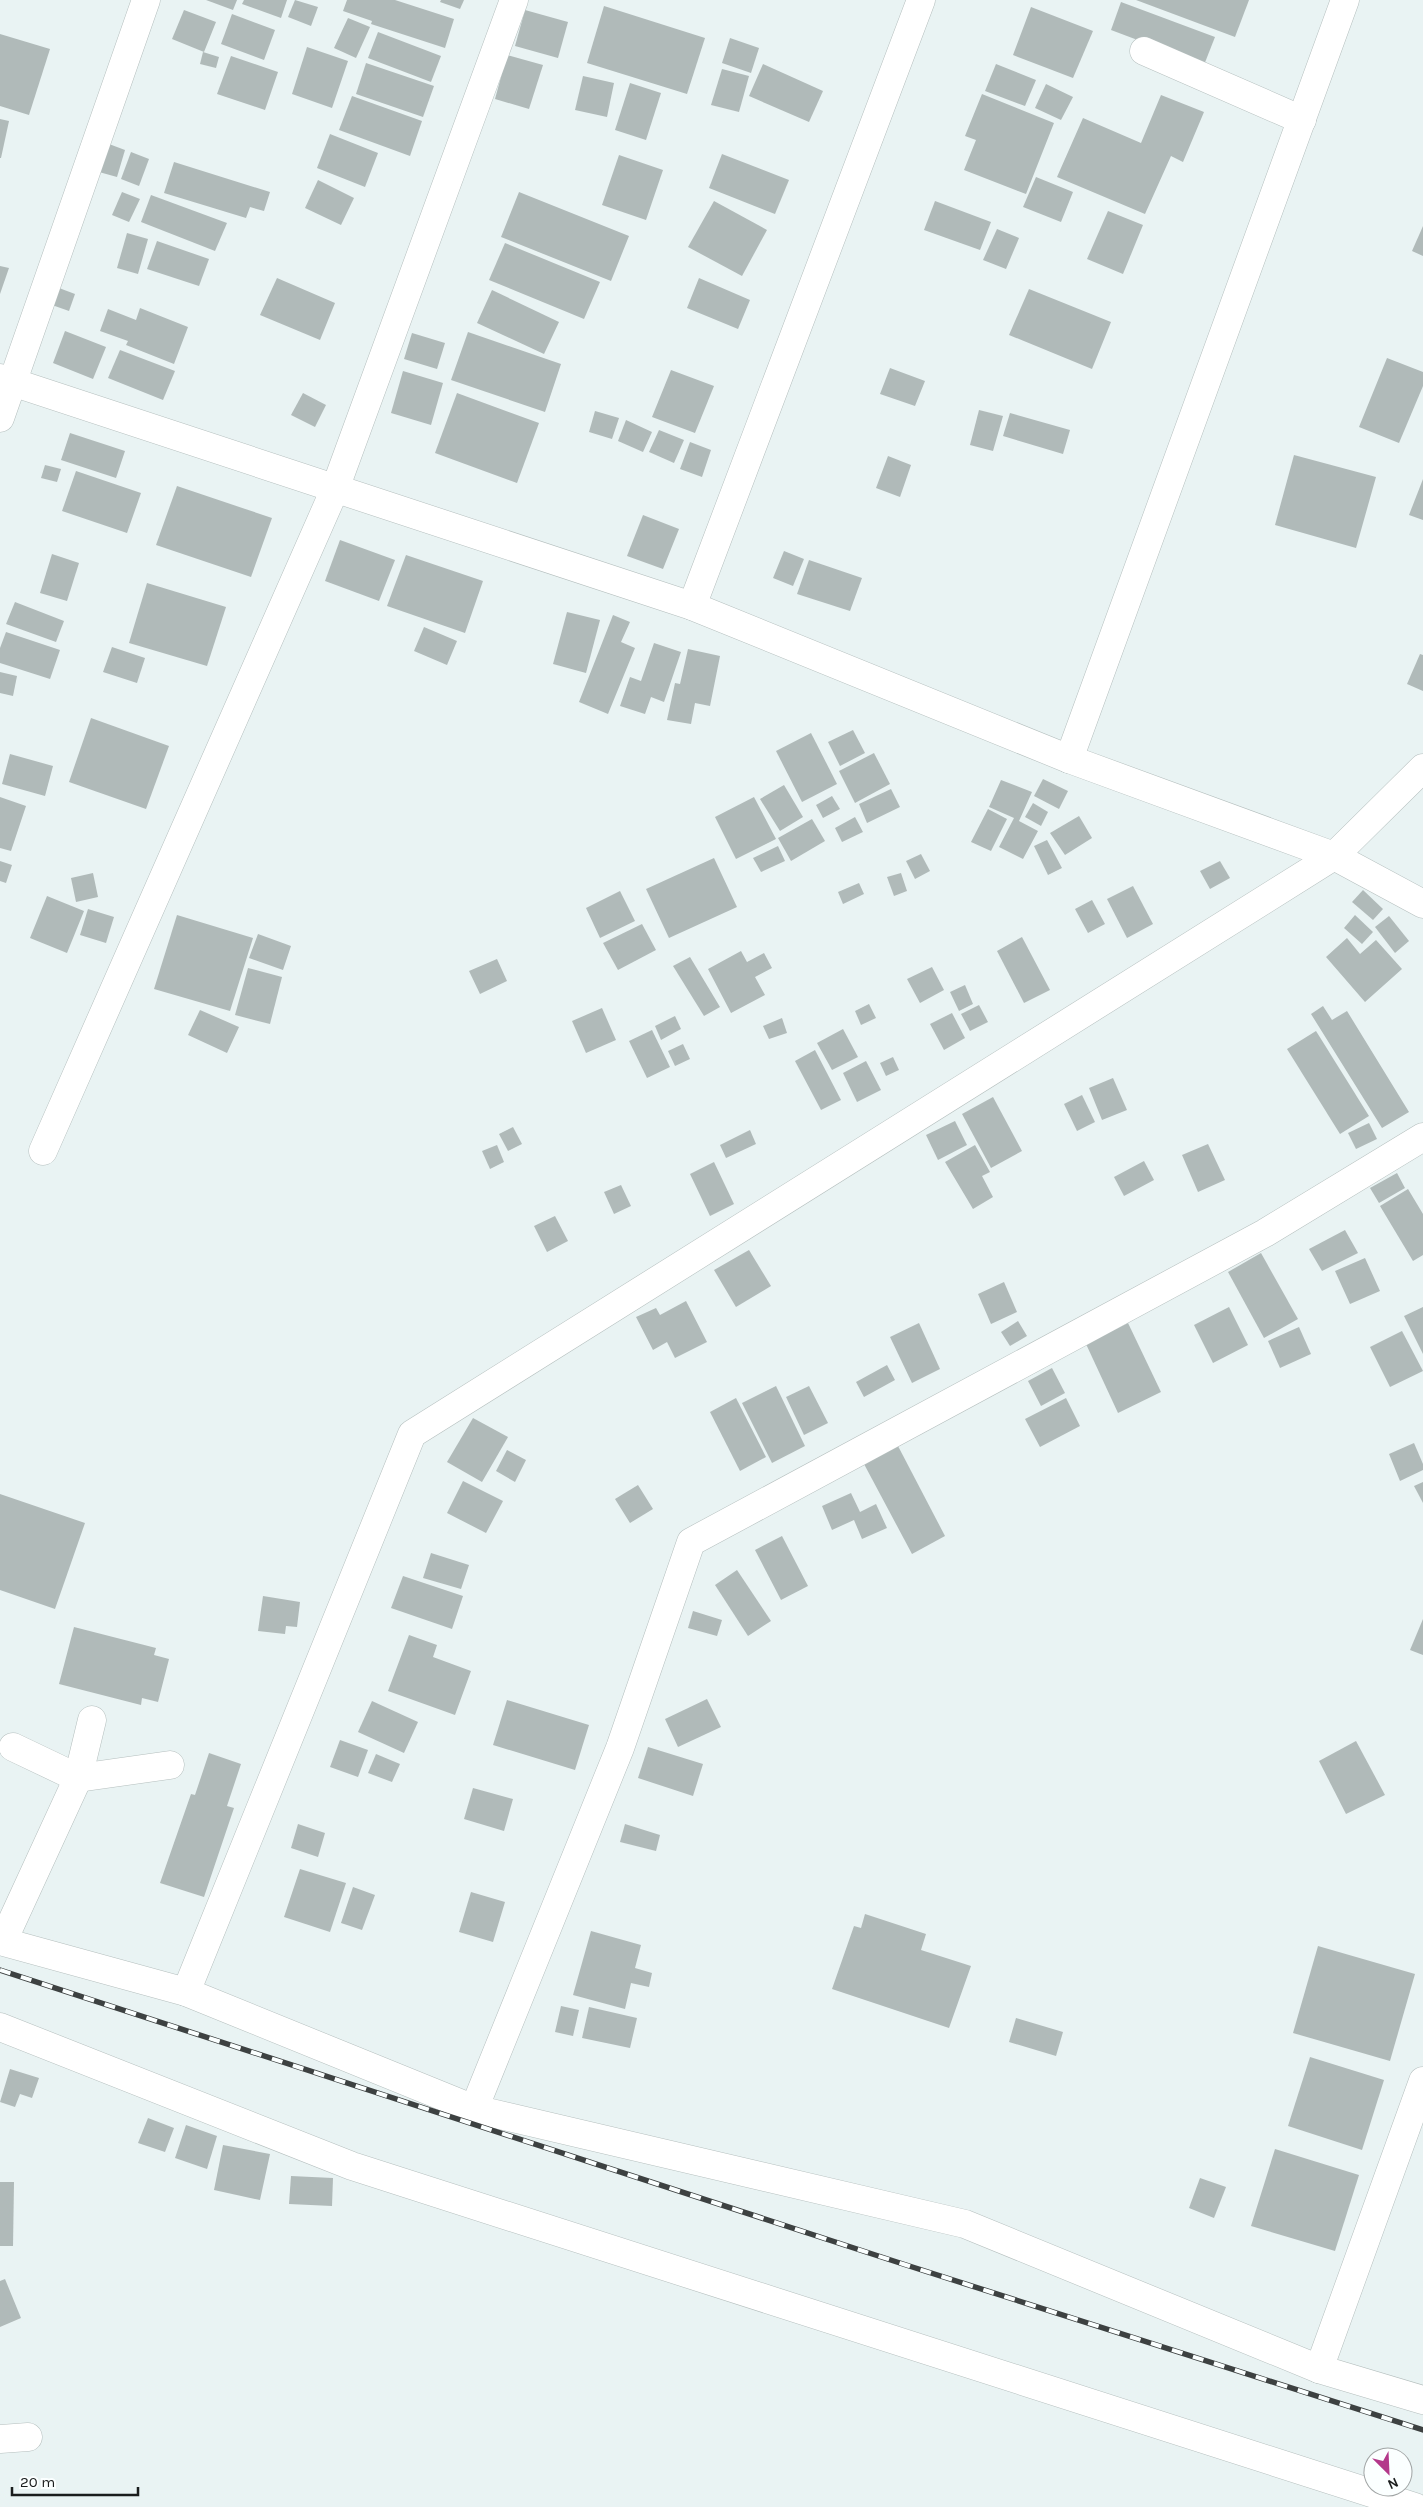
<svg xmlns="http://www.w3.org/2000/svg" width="1423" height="2507" font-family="Karla,sans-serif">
  <rect width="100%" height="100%" fill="#e9f3f3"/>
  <!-- building -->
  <g fill="#b0bab9">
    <polygon points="206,0 237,0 233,10"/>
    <polygon points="244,0 287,0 281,18 242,4"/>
    <polygon points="295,0 318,7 311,26 288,17"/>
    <polygon points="347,0 395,0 454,19 445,48 371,24 372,21 343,11"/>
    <polygon points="441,0 464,0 460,9 440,2"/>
    <polygon points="1136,0 1249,0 1235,37"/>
    <polygon points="1121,2 1215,37 1204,65 1111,30"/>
    <polygon points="604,6 705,38 687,94 587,63"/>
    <polygon points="1031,7 1093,31 1073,78 1013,55"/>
    <polygon points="184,10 216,22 204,52 172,39"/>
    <polygon points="525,10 568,22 558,58 515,46"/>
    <polygon points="232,14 275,30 264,60 221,44"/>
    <polygon points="348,18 370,27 356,58 334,48"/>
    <polygon points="378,32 441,56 431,82 368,58"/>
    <polygon points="0,34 50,49 29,115 0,106"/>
    <polygon points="730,38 759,48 751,73 722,63"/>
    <polygon points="307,47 348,61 332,108 292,94"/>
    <polygon points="203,52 219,57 216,68 200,64"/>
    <polygon points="507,55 543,65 529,109 495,99"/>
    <polygon points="231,56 278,72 265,110 217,94"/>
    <polygon points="366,63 434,86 423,117 356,94"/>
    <polygon points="763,64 823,91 809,122 749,96"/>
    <polygon points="996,64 1036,80 1025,106 985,91"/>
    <polygon points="722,69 749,76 739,112 711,105"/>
    <polygon points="583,76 614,83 607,117 575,110"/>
    <polygon points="630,83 661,93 646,140 615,130"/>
    <polygon points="1046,84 1073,97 1061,120 1035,108"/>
    <polygon points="982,94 1054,123 1026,194 964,170 976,140 965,136"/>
    <polygon points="1161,95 1204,112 1183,162 1171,156 1145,214 1057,177 1083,118 1141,143"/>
    <polygon points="352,96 422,121 410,156 339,130"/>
    <polygon points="0,119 9,121 1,158 0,158"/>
    <polygon points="330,134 378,153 365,187 317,168"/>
    <polygon points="109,144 125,150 117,177 99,172"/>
    <polygon points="131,152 149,159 139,186 121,179"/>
    <polygon points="722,154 789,180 775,214 709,188"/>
    <polygon points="619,155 663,170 646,220 602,205"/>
    <polygon points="174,162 270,192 264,211 250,207 246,218 164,193"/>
    <polygon points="1036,177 1073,192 1061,222 1023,207"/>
    <polygon points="318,180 354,198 341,225 305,208"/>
    <polygon points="122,192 140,199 129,222 112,215"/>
    <polygon points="519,192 629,236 611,281 501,237"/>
    <polygon points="151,195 227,223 215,251 141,222"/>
    <polygon points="714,201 767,230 742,276 688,247"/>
    <polygon points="935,201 991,222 980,250 924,230"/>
    <polygon points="1108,211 1143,225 1123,274 1087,259"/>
    <polygon points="1423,226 1423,256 1412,251"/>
    <polygon points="997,229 1019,238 1006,269 983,260"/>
    <polygon points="127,233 148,239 138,274 117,268"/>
    <polygon points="157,241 209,259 199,286 147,269"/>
    <polygon points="505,243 600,282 584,319 489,280"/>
    <polygon points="0,266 9,268 0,294"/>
    <polygon points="277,278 335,303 320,340 260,315"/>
    <polygon points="699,278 750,300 738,329 687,308"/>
    <polygon points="59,288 75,294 69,311 52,305"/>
    <polygon points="1029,289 1111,322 1092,369 1009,335"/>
    <polygon points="492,290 559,322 544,354 477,323"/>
    <polygon points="140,308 188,327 174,364 126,345 128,341 100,331 108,309 136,320"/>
    <polygon points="65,331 106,347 93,379 53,363"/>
    <polygon points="468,332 561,364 545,412 451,380"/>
    <polygon points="412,333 445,343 437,369 404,359"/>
    <polygon points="120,350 175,371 163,400 108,378"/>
    <polygon points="1387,358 1423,372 1423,386 1399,443 1359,427"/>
    <polygon points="890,368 925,381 915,406 880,394"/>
    <polygon points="671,370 714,386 695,433 652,417"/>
    <polygon points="403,371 443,383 431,425 391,413"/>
    <polygon points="303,393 326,405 315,427 291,415"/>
    <polygon points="457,393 539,423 517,483 435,453"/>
    <polygon points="979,410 1003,416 993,451 970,445"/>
    <polygon points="595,411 619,418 612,439 589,432"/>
    <polygon points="1010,413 1070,430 1063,454 1003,436"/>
    <polygon points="626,420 652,432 643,452 618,441"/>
    <polygon points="659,430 684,440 674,463 649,452"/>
    <polygon points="70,433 125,451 116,478 61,460"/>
    <polygon points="690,442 711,450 702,477 680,469"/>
    <polygon points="1294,455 1376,477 1356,548 1275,525"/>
    <polygon points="888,456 911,465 900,497 876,488"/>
    <polygon points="45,465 61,469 57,482 41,478"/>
    <polygon points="76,471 141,493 127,533 62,511"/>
    <polygon points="1423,479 1423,520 1409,515"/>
    <polygon points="177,486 272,518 251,577 156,545"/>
    <polygon points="643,515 679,529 663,569 627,556"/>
    <polygon points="340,540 395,560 379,601 325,581"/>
    <polygon points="784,551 804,559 793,586 773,578"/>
    <polygon points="52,554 79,563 67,601 40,593"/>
    <polygon points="406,555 483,581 465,633 387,606"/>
    <polygon points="809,560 862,578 850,611 797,594"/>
    <polygon points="147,583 226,607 207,666 129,643"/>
    <polygon points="15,602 64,621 56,642 6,624"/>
    <polygon points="567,612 600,620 586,673 553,664"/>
    <polygon points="613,615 630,622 621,642 635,648 608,714 579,702"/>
    <polygon points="424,627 457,641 447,665 414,651"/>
    <polygon points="6,632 60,650 50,679 0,663 0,648"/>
    <polygon points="654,643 681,652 664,702 651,697 645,714 620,706 630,677 641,681"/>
    <polygon points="112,647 145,658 137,683 103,672"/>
    <polygon points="688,649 720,656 710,706 695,703 691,724 667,720 675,683 680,684"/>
    <polygon points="1420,654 1423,655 1423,691 1407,684"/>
    <polygon points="0,672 17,676 13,696 0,693"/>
    <polygon points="91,718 169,746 146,809 69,782"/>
    <polygon points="853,730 865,753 840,766 828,742"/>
    <polygon points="811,733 837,784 802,802 776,751"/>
    <polygon points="874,753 890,784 855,803 839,771"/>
    <polygon points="10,754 53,766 45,796 2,784"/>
    <polygon points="1043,779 1068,791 1059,809 1034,796"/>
    <polygon points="1001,780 1032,792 1019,821 1038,831 1023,859 999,847 1014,818 989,807"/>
    <polygon points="784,785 803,817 780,831 760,799"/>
    <polygon points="891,789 900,807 867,823 859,804"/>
    <polygon points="832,796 840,809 823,818 816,805"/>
    <polygon points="0,797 26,806 11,851 0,848"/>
    <polygon points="754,797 776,839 736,859 715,817"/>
    <polygon points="1033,803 1048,812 1041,826 1025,817"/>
    <polygon points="988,809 1007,819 991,851 971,842"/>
    <polygon points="1079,816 1092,838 1065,855 1050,833"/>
    <polygon points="855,817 863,832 842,842 835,828"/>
    <polygon points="812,819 825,841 791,861 778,838"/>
    <polygon points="1047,840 1062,868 1048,875 1034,846"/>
    <polygon points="778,846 785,861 761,872 753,858"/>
    <polygon points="921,854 930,871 915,879 906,861"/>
    <polygon points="714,858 737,907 669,938 646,889"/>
    <polygon points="0,861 12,865 6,883 0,881"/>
    <polygon points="1220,861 1230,878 1210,889 1200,871"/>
    <polygon points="93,873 98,897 76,902 71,878"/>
    <polygon points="901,873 907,891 894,896 887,877"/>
    <polygon points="859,883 864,894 843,904 838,892"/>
    <polygon points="1133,886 1153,924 1127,938 1107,899"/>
    <polygon points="1363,890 1383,909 1373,920 1352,902"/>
    <polygon points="620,891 635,921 600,938 586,908"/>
    <polygon points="47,896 84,911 67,953 30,938"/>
    <polygon points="1092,900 1105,924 1088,933 1075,909"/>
    <polygon points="88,909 114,917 106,943 80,935"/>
    <polygon points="177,915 253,938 230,1011 154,989"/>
    <polygon points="1355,915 1373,932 1362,944 1344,928"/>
    <polygon points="1389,916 1409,941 1395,953 1375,927"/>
    <polygon points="642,924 656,950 618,970 603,943"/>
    <polygon points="258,934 291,946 283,970 249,958"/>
    <polygon points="1022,937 1050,990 1024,1003 997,951"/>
    <polygon points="1347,938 1360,954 1376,940 1402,969 1365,1002 1326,957"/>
    <polygon points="741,951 747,962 764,953 772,968 755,977 765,995 731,1013 708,969"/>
    <polygon points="690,957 720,1007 704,1016 673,966"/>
    <polygon points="497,959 507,981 480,994 469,971"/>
    <polygon points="932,967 944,990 920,1003 907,979"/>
    <polygon points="248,968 282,977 270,1024 235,1015"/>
    <polygon points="965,985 973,1004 959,1011 950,992"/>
    <polygon points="869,1004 876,1018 861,1025 855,1011"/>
    <polygon points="979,1005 988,1022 970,1031 961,1014"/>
    <polygon points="1323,1006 1332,1020 1347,1011 1409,1112 1382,1128 1311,1014"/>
    <polygon points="602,1008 616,1040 586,1053 572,1021"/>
    <polygon points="200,1010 239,1027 227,1053 188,1035"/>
    <polygon points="952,1013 965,1038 944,1050 930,1024"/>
    <polygon points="675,1016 681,1029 661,1040 655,1026"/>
    <polygon points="782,1018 787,1033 769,1039 763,1026"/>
    <polygon points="843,1029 858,1057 832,1070 817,1043"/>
    <polygon points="652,1030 670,1067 647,1078 629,1041"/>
    <polygon points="1316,1031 1369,1116 1340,1134 1287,1049"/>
    <polygon points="683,1044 690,1059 675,1066 668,1051"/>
    <polygon points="815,1050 841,1100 821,1110 795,1061"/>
    <polygon points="893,1057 899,1070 886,1076 880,1063"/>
    <polygon points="866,1061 881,1090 857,1102 843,1073"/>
    <polygon points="1113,1078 1127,1110 1102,1120 1089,1088"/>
    <polygon points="1082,1095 1095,1122 1077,1131 1064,1104"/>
    <polygon points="993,1097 1022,1151 991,1168 962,1114"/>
    <polygon points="955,1121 967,1145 938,1160 926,1135"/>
    <polygon points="1369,1123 1377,1139 1356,1149 1348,1133"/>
    <polygon points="513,1127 522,1144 508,1151 499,1134"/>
    <polygon points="750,1130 756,1144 726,1158 720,1145"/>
    <polygon points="1208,1144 1225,1180 1198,1192 1182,1155"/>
    <polygon points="497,1145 504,1162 490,1169 482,1151"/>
    <polygon points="975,1145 990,1172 982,1176 993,1197 973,1209 945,1162"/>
    <polygon points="1144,1161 1154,1180 1124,1196 1114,1177"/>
    <polygon points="714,1162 734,1204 710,1216 690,1174"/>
    <polygon points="1397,1173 1405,1188 1379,1203 1370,1188"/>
    <polygon points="621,1185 631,1206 614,1214 604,1192"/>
    <polygon points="1408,1189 1423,1214 1423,1255 1413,1261 1380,1206"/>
    <polygon points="555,1216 568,1241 547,1252 534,1226"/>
    <polygon points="1345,1230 1358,1253 1322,1271 1309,1249"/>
    <polygon points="749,1250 771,1286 736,1307 714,1270"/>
    <polygon points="1261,1253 1298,1319 1264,1338 1228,1272"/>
    <polygon points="1365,1258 1380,1291 1350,1304 1335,1271"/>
    <polygon points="1004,1282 1017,1312 991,1324 978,1294"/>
    <polygon points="686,1301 707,1342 675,1358 667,1342 653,1350 636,1317 656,1308 660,1315"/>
    <polygon points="1229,1307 1248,1345 1213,1363 1194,1325"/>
    <polygon points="1423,1307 1423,1354 1404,1316"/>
    <polygon points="1018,1321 1027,1336 1010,1346 1001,1332"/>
    <polygon points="919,1323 940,1369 912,1383 890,1337"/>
    <polygon points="1128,1323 1161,1392 1118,1413 1086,1344"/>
    <polygon points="1299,1327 1311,1354 1280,1368 1268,1341"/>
    <polygon points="1402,1331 1423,1371 1390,1387 1370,1347"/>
    <polygon points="887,1365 895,1380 864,1397 856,1382"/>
    <polygon points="1052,1368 1065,1393 1041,1406 1028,1381"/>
    <polygon points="776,1386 805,1446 772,1463 742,1403"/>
    <polygon points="809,1386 828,1423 804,1435 786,1397"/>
    <polygon points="736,1398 766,1457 740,1471 710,1412"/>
    <polygon points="1066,1398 1080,1426 1040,1447 1025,1419"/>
    <polygon points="473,1418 508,1437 482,1482 447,1462"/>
    <polygon points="1414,1443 1423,1464 1423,1470 1400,1481 1389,1454"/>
    <polygon points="898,1446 945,1536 912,1554 864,1464"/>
    <polygon points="507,1450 526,1460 515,1482 496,1471"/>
    <polygon points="463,1481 503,1501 486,1533 447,1513"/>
    <polygon points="1423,1482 1423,1503 1414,1486"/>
    <polygon points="638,1485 653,1509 630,1523 615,1499"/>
    <polygon points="851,1493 860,1512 876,1504 887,1528 862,1539 854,1520 832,1530 822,1506"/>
    <polygon points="0,1494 85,1523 55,1609 0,1590"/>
    <polygon points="782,1536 808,1586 781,1600 755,1550"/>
    <polygon points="431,1553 469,1565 461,1589 423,1578"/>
    <polygon points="737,1570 771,1621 748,1636 715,1585"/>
    <polygon points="403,1576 463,1596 452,1629 391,1608"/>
    <polygon points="263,1596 300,1602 297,1627 286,1626 285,1634 258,1631"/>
    <polygon points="693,1611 722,1620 717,1636 688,1628"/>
    <polygon points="1423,1619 1423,1655 1410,1650"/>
    <polygon points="74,1627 156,1648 154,1655 169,1659 158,1702 142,1698 141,1705 59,1684"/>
    <polygon points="409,1635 437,1645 433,1657 471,1671 455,1715 388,1691"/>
    <polygon points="707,1699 721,1727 678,1747 665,1719"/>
    <polygon points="507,1700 589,1725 575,1770 493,1745"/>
    <polygon points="372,1701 418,1722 404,1753 358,1732"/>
    <polygon points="340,1740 368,1750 358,1777 330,1767"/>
    <polygon points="1356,1741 1385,1795 1346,1814 1319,1761"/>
    <polygon points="648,1747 703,1764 693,1796 638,1778"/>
    <polygon points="209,1753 241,1764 227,1806 234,1808 204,1897 160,1883 191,1794 195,1795"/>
    <polygon points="376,1754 400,1764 392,1782 368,1773"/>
    <polygon points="473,1788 513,1799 504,1831 464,1819"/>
    <polygon points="298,1824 325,1833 318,1857 291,1848"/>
    <polygon points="625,1824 660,1835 656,1851 620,1842"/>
    <polygon points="300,1869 346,1883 330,1932 284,1917"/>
    <polygon points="353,1887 375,1895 362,1930 341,1923"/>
    <polygon points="471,1892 505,1902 493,1942 459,1932"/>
    <polygon points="865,1914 926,1934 921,1950 971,1966 949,2028 832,1989 854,1926 861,1928"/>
    <polygon points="591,1931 641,1945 635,1968 652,1973 649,1987 631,1983 625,2009 573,1995"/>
    <polygon points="1318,1946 1415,1974 1390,2061 1293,2033"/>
    <polygon points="561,2006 579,2010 573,2036 555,2032"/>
    <polygon points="589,2007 637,2018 630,2048 582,2038"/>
    <polygon points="1016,2018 1063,2032 1056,2056 1009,2042"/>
    <polygon points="1310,2057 1384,2080 1362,2150 1288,2126"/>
    <polygon points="10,2069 39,2078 32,2098 20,2094 15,2107 0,2102"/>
    <polygon points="148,2118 174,2128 165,2152 138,2143"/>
    <polygon points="186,2125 217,2136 207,2169 175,2158"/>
    <polygon points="223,2145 270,2154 260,2200 214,2190"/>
    <polygon points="1275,2149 1359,2175 1335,2251 1251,2226"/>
    <polygon points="291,2176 333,2178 332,2206 289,2204"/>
    <polygon points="1200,2178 1226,2187 1214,2218 1189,2208"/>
    <polygon points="0,2182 14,2182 13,2246 0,2246"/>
    <polygon points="5,2279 21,2318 0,2327 0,2281"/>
  </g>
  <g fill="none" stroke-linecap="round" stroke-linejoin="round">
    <defs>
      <g id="minor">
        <polyline points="1144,51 1302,120"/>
        <polyline points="0,378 692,606 1069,759 1334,856 1423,904"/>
        <polyline points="0,418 146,0"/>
        <polyline points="692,606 921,0"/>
        <polyline points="1069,759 1345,0"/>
        <polyline points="43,1151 335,489 514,0"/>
        <polyline points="13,1747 78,1778 170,1765"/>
        <polyline points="0,1941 186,1992 474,2109 965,2224 1319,2369 1423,2400"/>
        <polyline points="3,1941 78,1778 92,1720"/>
        <polyline points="186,1992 412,1434 1334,856 1423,768"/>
        <polyline points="0,2027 352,2166 1415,2507"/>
        <polyline points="474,2109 620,1748 691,1542 1265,1233 1423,1137"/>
        <polyline points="1319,2369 1423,2081"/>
        <polyline points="0,2439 28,2437"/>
      </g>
    </defs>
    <!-- minor casing -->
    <use href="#minor" stroke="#b5bfbe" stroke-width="29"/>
    <!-- minor -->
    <use href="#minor" stroke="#fff" stroke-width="28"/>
    <defs>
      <polyline id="rail" points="0,1970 903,2264 1423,2430"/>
    </defs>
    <!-- rail casing -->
    <use href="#rail" stroke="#3d4141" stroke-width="5.5"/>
    <!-- rail -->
    <use href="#rail" stroke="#fbffff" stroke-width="4" stroke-dasharray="11" stroke-linecap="butt"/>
  </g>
  <!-- north arrow -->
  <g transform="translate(1388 2472) rotate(156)"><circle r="24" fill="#fbffff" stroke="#a1a5a5"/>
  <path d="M0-4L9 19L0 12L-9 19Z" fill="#b3388a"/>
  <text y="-8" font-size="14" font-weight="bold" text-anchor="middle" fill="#1a1d1d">N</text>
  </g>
  <!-- scale -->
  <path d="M12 2487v8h126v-8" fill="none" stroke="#1a1d1d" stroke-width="2.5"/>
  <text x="20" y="2487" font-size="15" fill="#1a1d1d" stroke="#fbffff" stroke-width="4" paint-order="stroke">20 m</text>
</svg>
